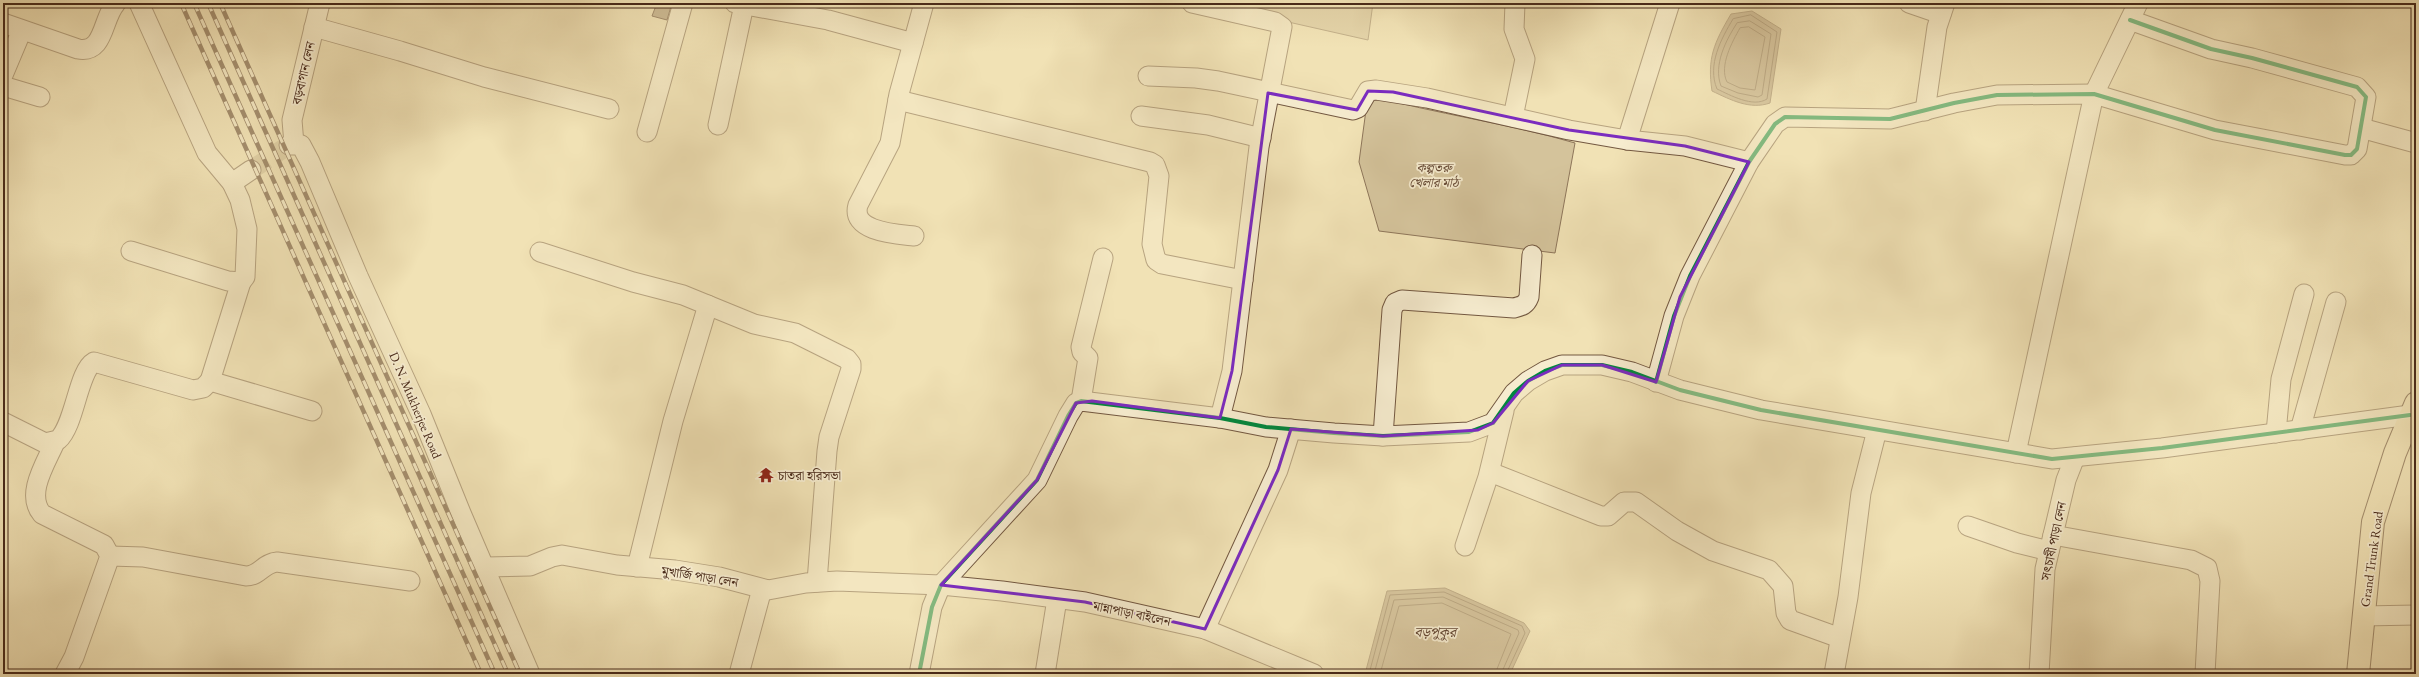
<svg xmlns="http://www.w3.org/2000/svg" width="2419" height="677" font-family="'EB Garamond','Noto Serif Bengali',serif">
  <rect width="100%" height="100%" fill="#f1e2b5"/>
  <filter id="stains"><feTurbulence type="fractalNoise" baseFrequency=".005" numOctaves="4"/><feColorMatrix values="0 0 0 0 .2 0 0 0 0 .09 0 0 0 0 .02 0 0 0 .5 -.17"/></filter>
  <radialGradient id="worn" r=".72"><stop offset=".6" stop-color="#630" stop-opacity="0"/><stop offset="1" stop-color="#630" stop-opacity=".3"/></radialGradient>
  <!-- green -->
  <g fill="#d4c39b" stroke="#8e765a">
    <polygon points="1204,3 1373,3 1368,40"/>
    <path d="M1368,95c68,19 139,28 207,48l-20,110 -176,-22 -20,-69z"/>
  </g>
  <!-- water -->
  <g fill="#b8a380" stroke="#8c7357">
    <path d="M1752,11l29,18 -11,74c-20,7 -39,-3 -58,-12 -5,-33 2,-48 19,-77z"/>
    <polygon points="1445,588 1524,623 1530,631 1510,674 1365,674 1387,591"/>
  </g>
  <g fill="none" stroke-linecap="round" stroke-linejoin="round">
    <!-- shore -->
    <g stroke="#80664d" stroke-width="1">
      <path d="M1751,15l26,17 -10,67c-14,9 -37,-4 -50,-10 -10,-24 4,-50 16,-70z"/>
      <path d="M1750,21l21,13 -9,61 -4,2 -20,-4 -17,-7c-8,-21 5,-46 16,-63z"/>
      <path d="M1749,27l16,10 -10,53 -15,-2 -13,-6c-8,-16 5,-40 13,-54z"/>
      <polyline points="1369,674 1390,595 1444,592 1522,626 1525,633 1506,674"/>
      <polyline points="1374,674 1394,600 1443,597 1518,630 1519,633 1501,674"/>
      <polyline points="1380,674 1399,606 1442,603 1511,634 1495,674"/>
    </g>
  </g>
  <!-- building -->
  <polygon fill="#a08a6b" stroke="#492a1a" points="657,3 672,3 667,20 652,16"/>
  <g fill="none" stroke-linecap="round" stroke-linejoin="round">
    <!-- street-tunnel -->
    <polyline stroke="#cfbd96" stroke-width="19" stroke-dasharray="19 10" stroke-linecap="butt" points="251,170 289,145"/>
    <defs>
      <g id="street">
        <polyline points="735,3 828,20 913,43"/>
        <polyline points="1192,3 1275,22 1282,27 1259,147 1232,371 1220,418"/>
        <polyline points="1909,3 1941,14"/>
        <path d="M3,23l75,26c27,5 24,-31 38,-46"/>
        <polyline points="314,27 400,51 484,77 609,109"/>
        <polyline points="3,75 22,30"/>
        <polyline points="1148,76 1196,78 1218,81 1353,110 1358,108 1368,91 1376,90 1427,98 1569,130 1627,140 1685,146 1749,162"/>
        <polyline points="3,86 40,97"/>
        <polyline points="898,100 1150,162 1155,165 1159,176 1152,244 1156,260 1162,264 1243,280"/>
        <polyline points="1925,111 1937,27 1945,3"/>
        <polyline points="1141,116 1208,125 1261,138"/>
        <polyline points="1513,117 1525,59 1514,29 1515,3"/>
        <polyline points="718,125 744,5"/>
        <polyline points="2361,128 2416,143"/>
        <polyline points="647,132 683,3"/>
        <polyline points="1627,140 1670,3"/>
        <polyline points="294,144 292,120 320,3"/>
        <polyline points="289,145 301,145 310,162 358,276 421,414 461,513 530,674"/>
        <polyline points="232,183 251,170"/>
        <path d="M914,236c-17,-2 -64,-4 -56,-31l32,-62 9,-49 25,-91"/>
        <polyline points="131,251 228,281 241,282 245,277 247,229 240,200 232,183 207,153 139,3"/>
        <polyline points="540,252 633,282 683,295 754,324 795,333 847,359 851,364 851,369 829,437 827,451 817,582"/>
        <polyline points="210,381 241,282"/>
        <polyline points="1656,382 1674,316 1690,276 1749,162 1775,124 1785,117 1890,119 1954,103 1997,95 2094,94 2215,130 2345,155 2351,155 2357,149 2366,97 2357,87 2252,58 2211,49 2130,20"/>
        <polyline points="1081,401 1088,358 1082,352 1081,347 1103,258"/>
        <path d="M3,422l42,21 13,-3c17,-15 20,-69 36,-78l99,28 10,-2 7,-7 102,30"/>
        <polyline points="2300,430 2336,302"/>
        <polyline points="2276,433 2281,379 2304,294"/>
        <path d="M1383,436l9,-126 3,-7 7,-3 112,8c8,-2 12,-3 15,-11l3,-42"/>
        <path d="M55,442c-9,21 -30,52 -13,72l62,31 6,11 -36,101 -9,17"/>
        <polyline points="2016,453 2094,94 2138,3"/>
        <polyline points="1490,472 1601,516 1608,516 1624,502 1636,502 1677,531 1713,551 1769,570 1783,586 1786,613 1790,620 1840,638"/>
        <polyline points="1968,526 2017,543 2049,551"/>
        <polyline points="2053,535 2191,560 2207,568 2210,581 2205,674"/>
        <polyline points="1465,546 1488,477 1504,411"/>
        <path d="M110,556l33,1 103,19c14,0 17,-13 31,-14l133,19"/>
        <polyline points="486,567 530,566 552,557 562,555 617,565 675,570 719,577 768,590 806,583 837,581 941,585 1002,591 1085,602 1205,629 1314,674"/>
        <polyline points="637,567 673,421 708,305"/>
        <polyline points="2363,616 2416,615"/>
        <polyline points="1205,629 1278,470 1291,429"/>
        <polyline points="739,674 762,589"/>
        <polyline points="919,674 932,607 941,585 1037,480 1068,416 1076,403 1081,401 1220,418 1266,427 1334,433 1383,436 1469,432 1493,423 1514,393 1528,381 1545,371 1562,365 1602,365 1632,372 1680,390 1761,410 2052,459 2162,448 2410,415"/>
        <polyline points="1045,674 1057,599"/>
        <polyline points="1834,674 1848,597 1861,493 1877,430"/>
        <polyline points="2039,674 2045,569 2066,480 2075,457"/>
      </g>
      <polyline id="primary" points="2358,674 2373,522 2395,453 2416,403"/>
    </defs>
    <!-- street casing -->
    <use href="#street" stroke="#735841" stroke-width="21"/>
    <!-- primary casing -->
    <use href="#primary" stroke="#492a1a" stroke-width="24"/>
    <!-- street -->
    <use href="#street" stroke="#f6eccf" stroke-width="19"/>
    <!-- primary -->
    <use href="#primary" stroke="#f1e2b5" stroke-width="22"/>
    <defs>
      <g id="rail">
        <polyline points="181,3 481,674"/>
        <polyline points="194,3 495,674"/>
        <polyline points="208,3 508,674"/>
        <polyline points="220,3 520,674"/>
      </g>
    </defs>
    <!-- rail casing -->
    <use href="#rail" stroke="#492a1a" stroke-width="4.5"/>
    <!-- rail -->
    <use href="#rail" stroke="#f6eccf" stroke-width="3" stroke-dasharray="9" stroke-linecap="butt"/>
    <defs>
      <g id="cycleway">
        <polyline points="1656,382 1674,316 1690,276 1749,162 1775,124 1785,117 1890,119 1954,103 1997,95 2094,94 2215,130 2345,155 2351,155 2357,149 2366,97 2357,87 2252,58 2211,49 2130,20"/>
        <polyline points="919,674 932,607 941,585 1037,480 1068,416 1076,403 1081,401 1220,418 1266,427 1334,433 1383,436 1469,432 1493,423 1514,393 1528,381 1545,371 1562,365 1602,365 1632,372 1680,390 1761,410 2052,459 2162,448 2410,415"/>
      </g>
    </defs>
    <!-- cycleway casing -->
    <use href="#cycleway" stroke="#f6eccf" stroke-width="6"/>
    <!-- cycleway -->
    <use href="#cycleway" stroke="#00873e" stroke-width="4"/>
  </g>
  <!-- marked area -->
  <path d="M0 0H2419V677H0ZM1368,91l25,1 176,38 116,16 64,16 -69,135 -24,85 -54,-17h-40l-34,16 -35,42 -15,7 -95,6 -92,-7 -13,41 -73,159 -120,-27 -144,-17 96,-105 39,-77 16,-2 128,17 12,-47 36,-278 89,17z" fill="#f1e2b5" fill-opacity=".55" fill-rule="evenodd"/>
  <path fill="none" stroke="#7b2cbf" stroke-width="3" stroke-linejoin="round" d="M1368,91l25,1 176,38 116,16 64,16 -69,135 -24,85 -54,-17h-40l-34,16 -35,42 -15,7 -95,6 -92,-7 -13,41 -73,159 -120,-27 -144,-17 96,-105 39,-77 16,-2 128,17 12,-47 36,-278 89,17z"/>
  <!-- icons -->
  <defs>
    <symbol id="temple-bare" viewBox="-9 -9 18 18"><path d="M0-6L5-2H3V0L6.5 2.5H4V6H1.5V3h-3V6H-4V2.5H-6.5L-3 0V-2H-5Z" fill="#8f2418" stroke="#f6eccf" stroke-width="2.5" paint-order="stroke"/></symbol>
  </defs>
  <g fill-rule="evenodd">
    <use href="#temple-bare" x="755" y="464" width="22" height="22"/>
  </g>
  <g text-anchor="middle" stroke-width="3.5" stroke-linejoin="round" paint-order="stroke">
    <!-- street labels -->
    <g font-size="13" fill="#492a1a" stroke="#f6eccf">
      <text transform="translate(303 73) rotate(-77)" y="5">বড়বাগান লেন</text>
      <text transform="translate(416 405) rotate(67)" y="5">D. N. Mukherjee Road</text>
      <text transform="translate(2053 541) rotate(-78)" y="5">সৎচাষী পাড়া লেন</text>
      <text transform="translate(2371 559) rotate(-82)" y="5">Grand Trunk Road</text>
      <text transform="translate(700 576) rotate(9)" y="5">মুখার্জি পাড়া লেন</text>
      <text transform="translate(1132 613) rotate(12)" y="5">মান্নাপাড়া বাইলেন</text>
    </g>
    <!-- park labels -->
    <g font-size="13" font-style="italic" fill="#654934" stroke="#f6eccf">
      <text x="1434" y="172">কল্পতরু<tspan x="1434" dy="15">খেলার মাঠ</tspan></text>
    </g>
    <!-- poi labels -->
    <g font-size="13" fill="#492a1a" stroke="#f6eccf" text-anchor="start">
      <text x="778" y="480">চাতরা হরিসভা</text>
    </g>
    <!-- water labels -->
    <g font-size="14" font-style="italic" fill="#654834" stroke="#f6eccf">
      <text x="1435" y="637">বড়পুকুর</text>
    </g>
  </g>
  <!-- margin -->
  <rect width="2419" height="677" fill="none" stroke="#f1e2b5" stroke-width="16"/>
  <rect x="4" y="4" width="2411" height="669" fill="none" stroke="#492a1a" stroke-width="2"/>
  <rect x="8" y="8" width="2403" height="661" fill="none" stroke="#492a1a"/>
  <rect width="100%" height="100%" filter="url(#stains)"/>
  <rect width="100%" height="100%" fill="url(#worn)"/>
</svg>
